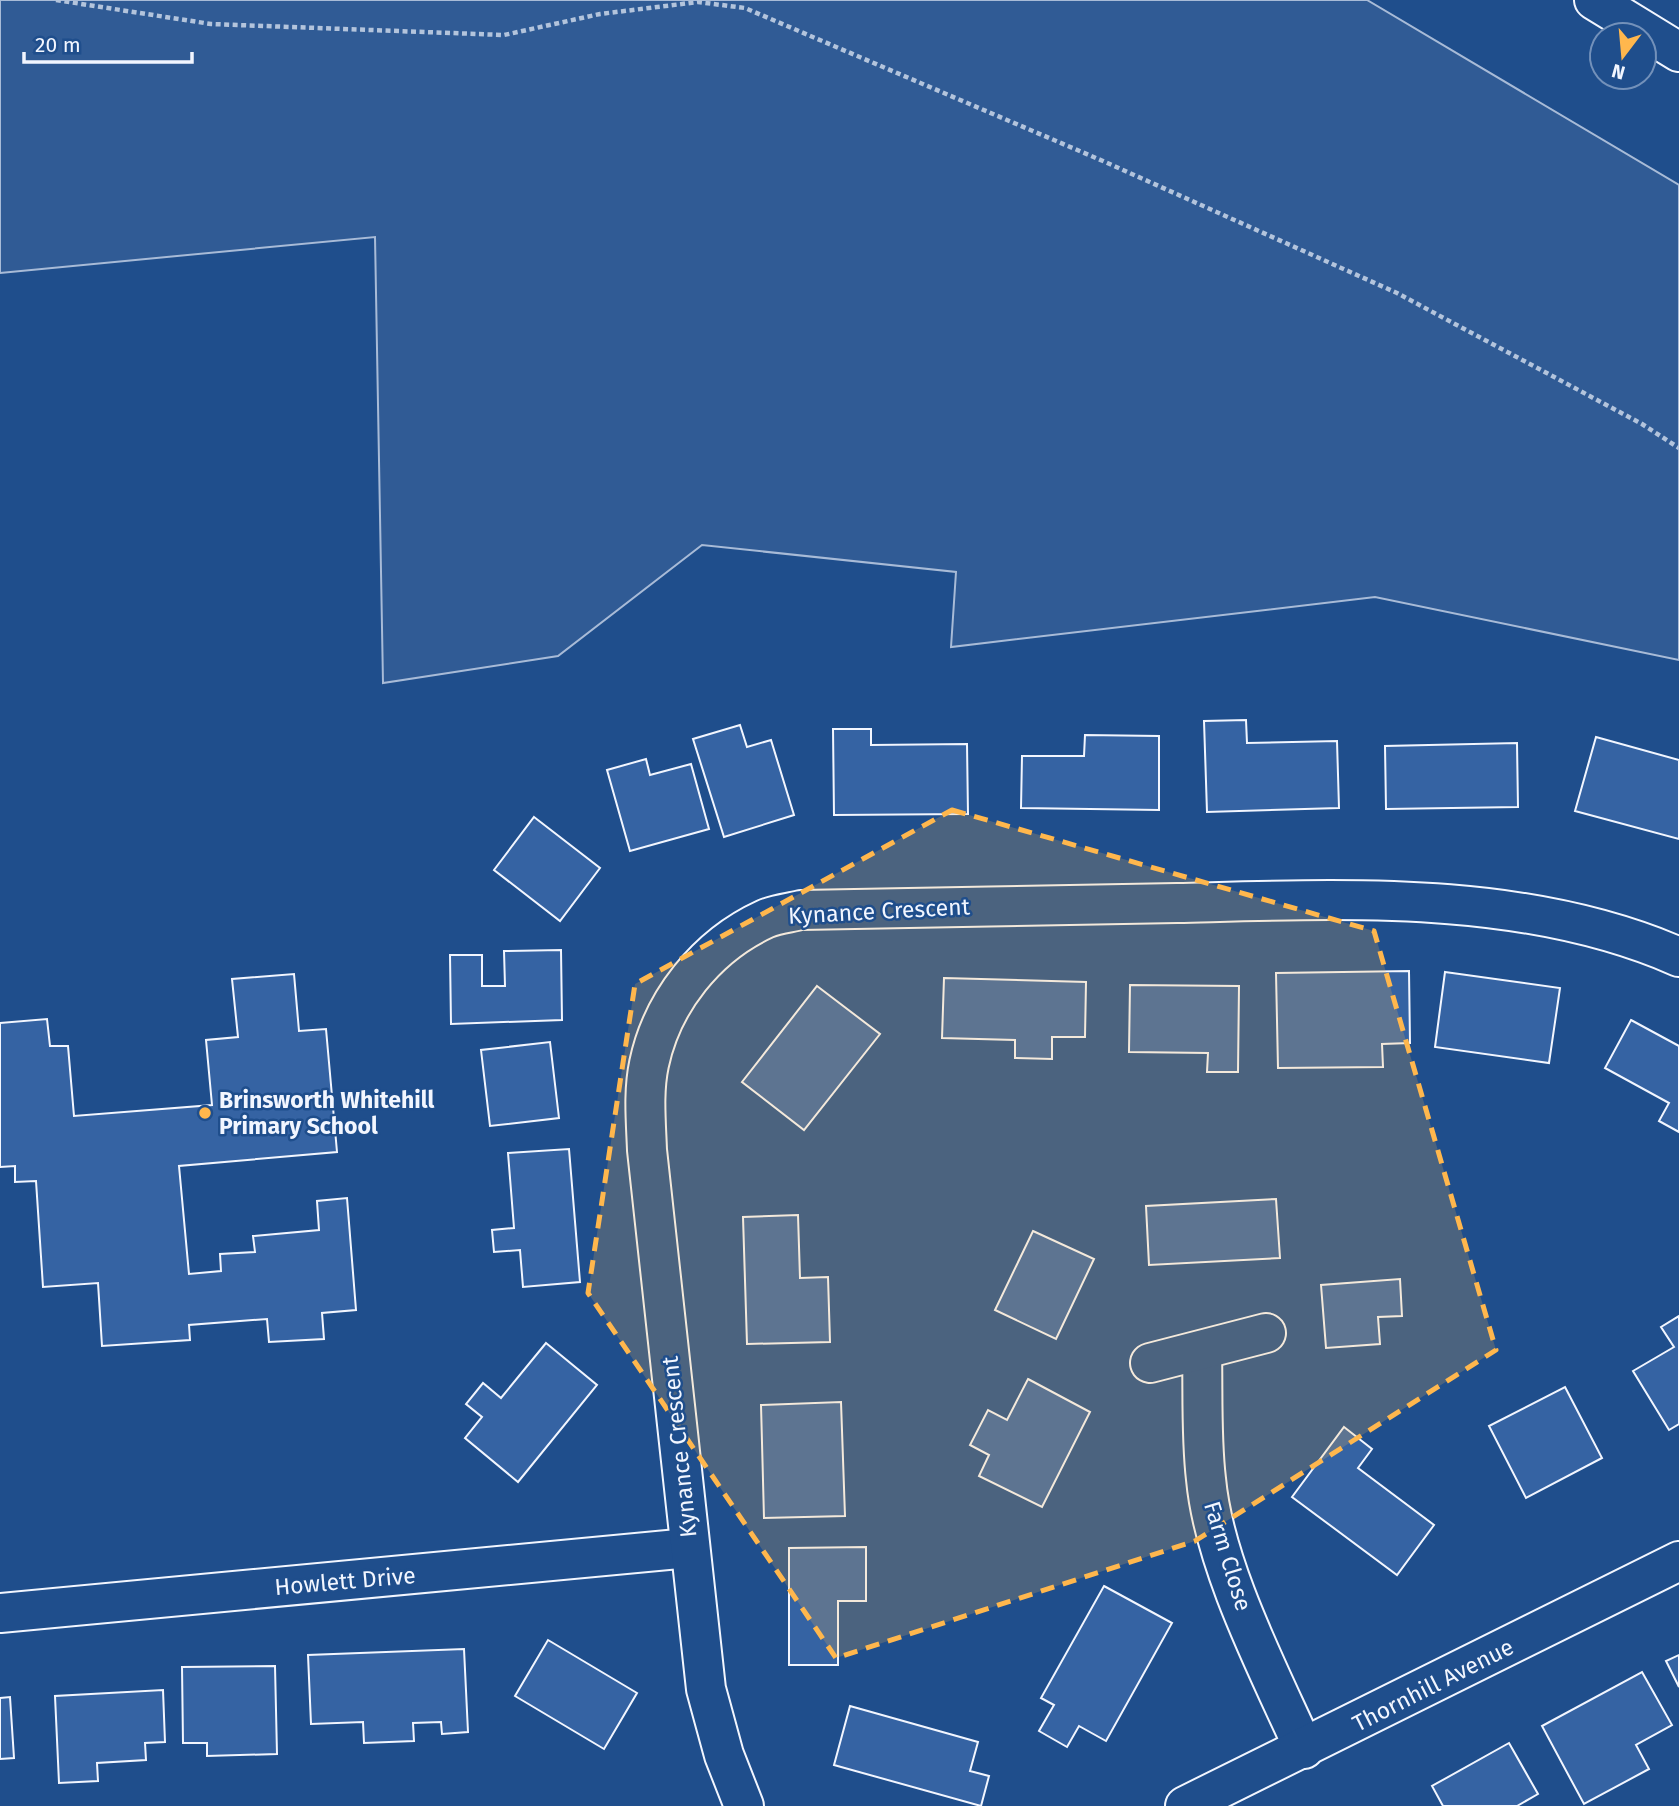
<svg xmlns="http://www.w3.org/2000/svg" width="1679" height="1806" font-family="'Fira Sans',sans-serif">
  <rect width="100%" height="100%" fill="#1f4e8c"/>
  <!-- built -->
  <polygon fill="#305b95" stroke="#a8bbd7" stroke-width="2" points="0,0 1367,0 1679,185 1679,660 1375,597 951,647 956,572 702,545 558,656 383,683 375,237 0,273"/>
  <!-- building -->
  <g fill="#3563a3" stroke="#f2f6ff" stroke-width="2">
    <polygon points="1246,720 1247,743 1337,741 1339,808 1207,812 1204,721"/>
    <polygon points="740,725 747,747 771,740 794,815 724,837 693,739"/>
    <polygon points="833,729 871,729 871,745 967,744 968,814 834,815"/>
    <polygon points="1085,735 1159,736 1159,810 1021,808 1022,756 1084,756"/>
    <polygon points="1596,737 1679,760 1679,839 1575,811"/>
    <polygon points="1517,743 1518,807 1386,809 1385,746"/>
    <polygon points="646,759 650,775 691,764 709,829 630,851 607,770"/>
    <polygon points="534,817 600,868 560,921 494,870"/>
    <polygon points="561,950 562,1020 451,1024 450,955 482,955 482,986 505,986 504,951"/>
    <polygon points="1409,971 1410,1043 1382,1044 1383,1067 1278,1068 1276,973"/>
    <polygon points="1445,972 1560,988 1549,1063 1435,1047"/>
    <polygon points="294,974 299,1031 326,1029 337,1152 179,1166 189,1274 221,1271 220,1254 255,1252 253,1236 319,1230 317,1201 347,1198 356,1310 322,1313 324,1339 269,1342 267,1319 189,1325 190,1340 102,1346 98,1283 43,1287 36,1181 15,1182 15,1166 0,1167 0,1023 47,1019 50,1046 68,1046 74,1116 212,1105 206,1040 238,1037 232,979"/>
    <polygon points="944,978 1086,982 1085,1037 1052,1037 1052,1059 1015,1058 1015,1040 942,1038"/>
    <polygon points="1130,985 1239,986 1238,1072 1207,1072 1208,1053 1129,1052"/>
    <polygon points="817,986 880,1034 804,1130 742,1082"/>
    <polygon points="1631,1020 1679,1046 1679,1132 1659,1121 1669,1103 1605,1068"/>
    <polygon points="550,1042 559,1118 490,1126 481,1050"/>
    <polygon points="569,1149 580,1282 523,1287 520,1250 494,1252 492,1230 514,1228 508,1153"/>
    <polygon points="1276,1199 1280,1258 1149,1265 1146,1206"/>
    <polygon points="798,1215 800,1278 828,1277 830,1342 747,1344 743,1217"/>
    <polygon points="1033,1231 1094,1259 1056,1339 995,1310"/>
    <polygon points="1400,1279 1402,1316 1378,1317 1380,1344 1326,1348 1321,1285"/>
    <polygon points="1679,1316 1679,1424 1669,1430 1633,1371 1674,1347 1661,1327"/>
    <polygon points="546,1343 597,1385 518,1482 465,1438 482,1417 466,1404 483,1383 501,1398"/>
    <polygon points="1028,1379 1090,1412 1042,1507 979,1476 989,1455 970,1445 988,1410 1007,1420"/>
    <polygon points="1565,1387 1602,1458 1526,1498 1489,1426"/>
    <polygon points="841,1402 845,1516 764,1518 761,1405"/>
    <polygon points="1344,1427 1372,1449 1358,1468 1434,1525 1397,1575 1292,1497"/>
    <polygon points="866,1547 866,1601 838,1601 838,1665 789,1665 789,1548"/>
    <polygon points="1104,1586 1172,1623 1106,1741 1079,1726 1067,1747 1039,1731 1054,1705 1041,1698"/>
    <polygon points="548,1640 637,1693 604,1749 515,1696"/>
    <polygon points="464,1649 468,1732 442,1734 441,1722 413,1723 414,1741 364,1743 363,1722 311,1724 308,1655"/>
    <polygon points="1679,1655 1679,1687 1666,1661"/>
    <polygon points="275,1666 277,1754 207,1756 207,1743 183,1743 182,1667"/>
    <polygon points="1642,1672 1672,1725 1636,1745 1649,1769 1584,1804 1542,1726"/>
    <polygon points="163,1690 165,1742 145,1743 146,1760 97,1763 98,1781 59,1783 55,1696"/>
    <polygon points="10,1697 14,1758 0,1759 0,1698"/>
    <polygon points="850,1706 978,1742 970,1771 989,1776 981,1806 834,1765"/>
    <polygon points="1509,1743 1538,1794 1517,1806 1443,1806 1432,1786"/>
  </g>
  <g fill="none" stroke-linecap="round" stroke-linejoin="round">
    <defs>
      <g id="minor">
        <path d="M1202,1351c1,42 -1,86 4,128 8,87 62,190 98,270"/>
        <polyline points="1150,1363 1266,1333"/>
        <polyline points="0,1613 689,1548"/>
        <path d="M744,1806l-20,-51 -18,-66 -59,-539c-1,-28 -4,-58 2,-86 13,-62 57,-118 116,-145 11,-5 24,-6 36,-9 125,-2 251,-5 376,-7 166,-4 347,-14 502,54"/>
        <polyline points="1185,1806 1679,1561"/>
      </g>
      <polyline id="highway" points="1594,0 1679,52"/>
    </defs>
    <!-- minor casing -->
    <use href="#minor" stroke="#f2f6ff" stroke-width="42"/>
    <!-- highway casing -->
    <use href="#highway" stroke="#f2f6ff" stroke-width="42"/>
    <!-- path -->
    <polyline stroke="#b3c4dc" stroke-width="4.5" stroke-dasharray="5 3.5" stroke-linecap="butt" points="56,0 211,24 504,35 600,14 698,2 745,8 1103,161 1397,293 1642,424 1679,448"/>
    <!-- minor -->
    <use href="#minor" stroke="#1f4e8c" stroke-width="38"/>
    <!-- highway -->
    <use href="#highway" stroke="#1f4e8c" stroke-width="38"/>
  </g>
  <!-- marked area -->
  <path fill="#ffb74d" fill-opacity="0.2" stroke="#ffb74d" stroke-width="5" stroke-dasharray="14 9" stroke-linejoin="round" d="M952,810l422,121 122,419 -301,191 -359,117 -248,-365 47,-309z"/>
  <!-- markers -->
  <circle fill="#ffb74d" stroke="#1f4e8c" stroke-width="2.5" cx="205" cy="1113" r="7"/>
  <g text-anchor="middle" stroke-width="5" stroke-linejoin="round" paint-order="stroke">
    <!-- street labels -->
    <g font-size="23" fill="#f2f6ff" stroke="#1f4e8c">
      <text transform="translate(879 911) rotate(-3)" y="8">Kynance Crescent</text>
      <text transform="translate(679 1447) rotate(-96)" y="8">Kynance Crescent</text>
      <text transform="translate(1228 1556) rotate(73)" y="8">Farm Close</text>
      <text transform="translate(345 1581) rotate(-5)" y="8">Howlett Drive</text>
      <text transform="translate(1433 1685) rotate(-27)" y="8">Thornhill Avenue</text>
    </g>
    <!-- poi labels -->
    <g font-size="23" font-weight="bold" fill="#f2f6ff" stroke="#1f4e8c" text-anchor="start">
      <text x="219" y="1108">Brinsworth Whitehill<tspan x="219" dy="26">Primary School</tspan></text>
    </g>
  </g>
  <!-- north arrow -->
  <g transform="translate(1623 56) rotate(196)"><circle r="33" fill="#1f4e8c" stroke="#7391ba" stroke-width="2"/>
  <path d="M0-5L12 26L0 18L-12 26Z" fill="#ffb74d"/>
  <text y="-10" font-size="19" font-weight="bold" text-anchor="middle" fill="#f2f6ff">N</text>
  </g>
  <!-- scale -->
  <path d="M24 52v10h168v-10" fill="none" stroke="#f2f6ff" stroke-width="3.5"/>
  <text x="35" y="52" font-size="21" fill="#f2f6ff" stroke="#1f4e8c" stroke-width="5" paint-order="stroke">20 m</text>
</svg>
